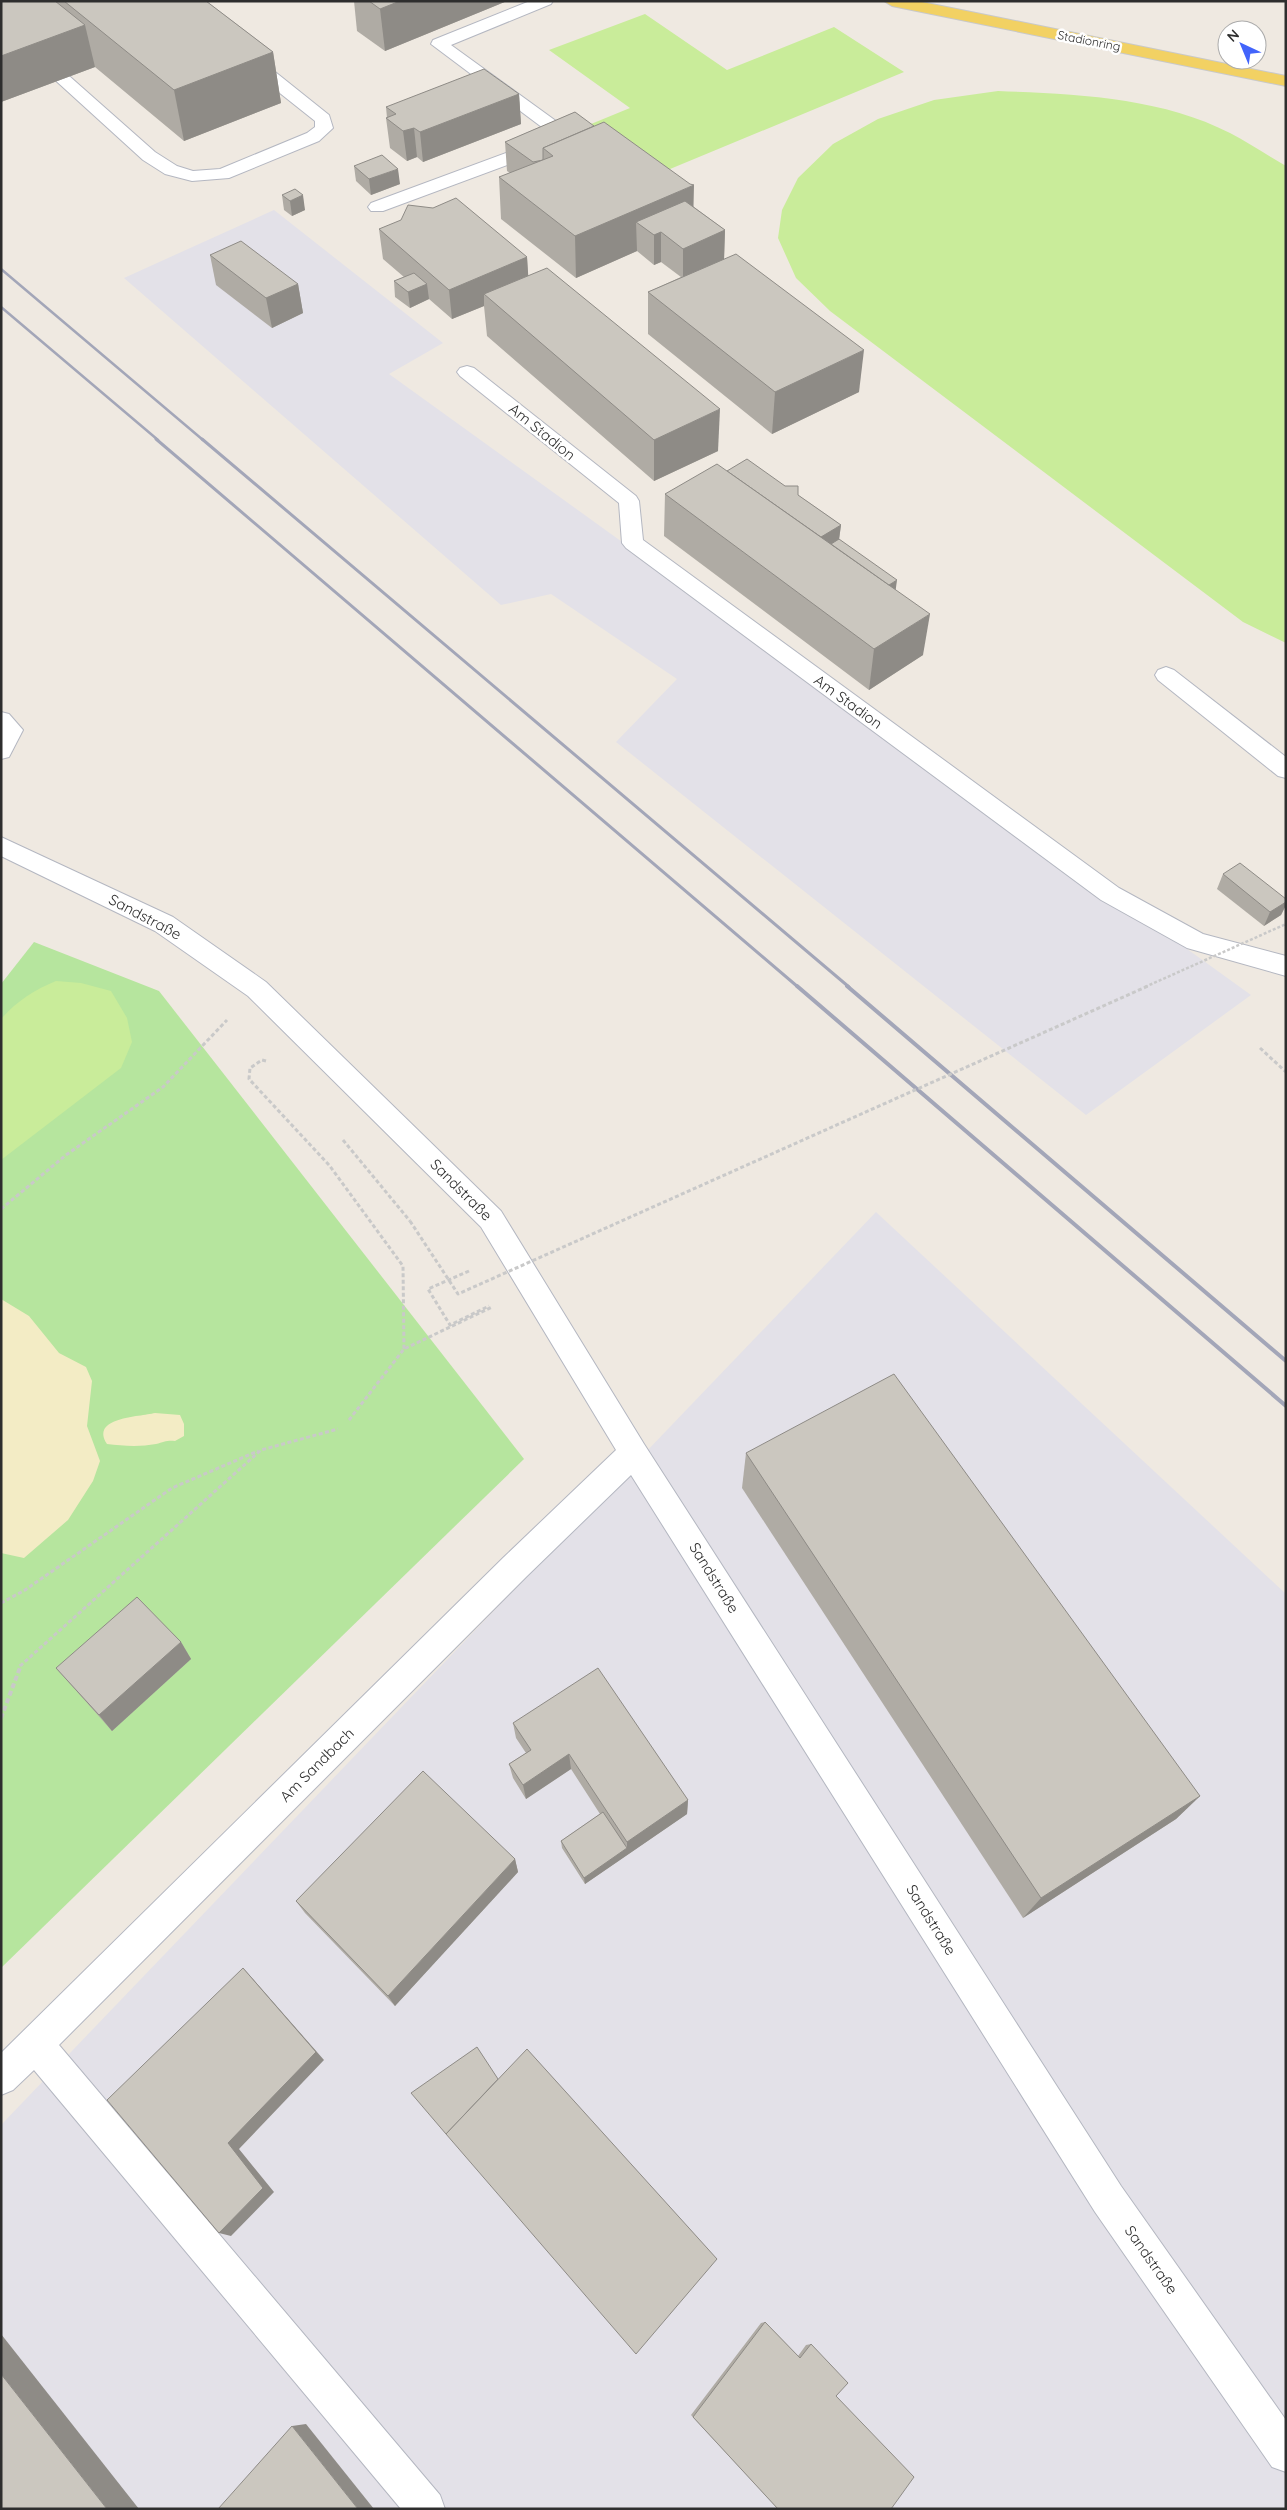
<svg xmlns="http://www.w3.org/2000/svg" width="1287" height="2510" font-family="Quicksand,sans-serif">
  <rect width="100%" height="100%" fill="#efe9e1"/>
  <!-- industrial -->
  <g fill="#e3e1e8">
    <polygon points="274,210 443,343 389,374 1251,995 1086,1115 616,742 677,679 551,594 501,605 124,278"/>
    <polygon points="876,1212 1286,1594 1286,2509 1,2509 1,2125"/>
  </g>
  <!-- green -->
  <polygon fill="#b6e59e" points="34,942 159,991 524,1459 1,1968 1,984"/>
  <!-- sand -->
  <g fill="#f3ecc5">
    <polygon points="1,1299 29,1316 59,1353 86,1367 92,1381 87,1426 100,1461 93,1481 68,1520 24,1558 1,1553"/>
    <path d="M155,1413l25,2 4,9v12l-9,5c-8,-1 -11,1 -19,3 -16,3 -33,2 -49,0 -17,-27 32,-27 48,-31z"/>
  </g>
  <!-- pitch -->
  <g fill="#c9ec9a">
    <polygon points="645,14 727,70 834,27 904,72 658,174 591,124 630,108 549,50"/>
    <path d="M998,91c77,3 162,6 232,42 19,10 37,22 56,33v477l-43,-21 -413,-311 -34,-33 -18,-40 4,-28 16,-32 35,-34 45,-25 56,-19z"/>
    <path d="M56,981l25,2 30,8 16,27 5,24 -11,26 -120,92v-141c16,-18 33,-29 55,-38z"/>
  </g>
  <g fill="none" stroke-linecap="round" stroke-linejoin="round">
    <defs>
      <g id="minor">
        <polygon points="530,1 553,1 551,4 451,45 567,129 570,133 561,145 383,211 371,211 368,207 371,203 549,137 551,134 431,44 433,40"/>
        <polygon points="248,54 254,55 329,115 333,128 319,141 229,178 192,181 165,174 143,160 54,79 56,75 68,75 155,152 177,166 193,171 220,169 307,133 315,127 315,121 242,63 240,59 242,55"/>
        <polygon points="467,366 474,368 636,496 639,501 643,540 1119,888 1203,934 1286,956 1286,976 1187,948 1101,900 626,548 622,543 619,503 460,376 457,372 460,368"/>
        <polygon points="1166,667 1174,670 1286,757 1286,778 1278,776 1158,680 1155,675 1158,670"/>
        <polygon points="1,712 9,714 23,730 9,757 1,759"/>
        <polygon points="1,837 173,917 266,982 501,1211 644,1444 1121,2186 1286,2420 1286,2472 1272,2467 1095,2212 631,1475 526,1577 59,2045 440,2495 445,2509 401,2509 34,2070 13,2090 1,2095 1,2053 504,1557 616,1450 481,1227 248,996 155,931 1,856"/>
      </g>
      <polygon id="major" points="884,1 917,1 1286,76 1286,86 892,6"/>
    </defs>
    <!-- minor casing -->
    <use href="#minor" stroke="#b4b7c1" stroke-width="2"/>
    <!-- major casing -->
    <use href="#major" stroke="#c9c9c9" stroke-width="2"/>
    <!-- path-far1 -->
    <g stroke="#c9c9c9" stroke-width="3" stroke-dasharray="4 2.5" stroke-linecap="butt">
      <polyline points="1260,1048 1286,1072"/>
      <polyline points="266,1061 262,1060 250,1068 249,1079 329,1165 403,1266 404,1349"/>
      <polyline points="343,1140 410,1221"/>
      <polyline points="1,1209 66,1155 163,1087 227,1020"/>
      <polyline points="469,1271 428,1289 450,1325 489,1306"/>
      <polyline points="349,1420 404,1349 492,1307"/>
      <polyline points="1,1603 25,1590 172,1488 258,1451"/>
      <polyline points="20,1666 261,1450 338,1429"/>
    </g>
    <!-- path -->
    <polyline stroke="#c9c9c9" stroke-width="4" stroke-dasharray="5 3" stroke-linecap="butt" points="1,1718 21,1665"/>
    <!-- minor -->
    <use href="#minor" fill="#fff" fill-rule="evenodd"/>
    <!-- major -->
    <use href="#major" fill="#f2d163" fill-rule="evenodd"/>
    <!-- rail-far2 -->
    <g stroke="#a3a6b8" stroke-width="2.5">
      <polyline points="1,269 203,440"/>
      <polyline points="1,307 158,440"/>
    </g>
    <!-- rail-far1 -->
    <g stroke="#a3a6b8" stroke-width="3">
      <polyline points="156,439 798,987"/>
      <polyline points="202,439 849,987"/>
    </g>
    <!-- rail -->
    <g stroke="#a3a6b8" stroke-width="4">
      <polyline points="797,986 1286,1406"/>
      <polyline points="847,986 1286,1361"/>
    </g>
    <!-- path-bridge-far1 -->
    <polyline stroke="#c9c9c9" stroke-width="2.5" stroke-dasharray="3 2" stroke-linecap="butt" points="1145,987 1286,924"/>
    <!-- path-bridge -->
    <polyline stroke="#c9c9c9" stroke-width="3" stroke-dasharray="4 2.5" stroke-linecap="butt" points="410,1221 458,1294 1148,986"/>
  </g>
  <!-- wall -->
  <g fill="#afaba4">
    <polygon points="1,1 206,1 273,52 281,103 184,141 95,67 1,102"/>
    <polygon points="354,1 507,1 385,51 357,31"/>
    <polygon points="519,94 521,124 423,162 417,157 407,161 390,148 386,118 387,118 386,107"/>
    <polygon points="575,112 694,207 725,230 724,259 859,392 772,434 648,334 648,292 681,277 661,262 654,265 637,251 576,278 501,219 499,177 510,173 507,171 505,142"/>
    <polygon points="354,166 400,184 371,195 356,181"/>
    <polygon points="282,195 305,210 292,216 284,210"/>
    <polygon points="379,229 527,257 528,276 718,451 654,481 487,336 484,306 452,319 429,299 410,308 395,297 394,281 404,277 383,259"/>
    <polygon points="210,255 298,284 303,313 272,328 216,285"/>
    <polygon points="727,471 798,495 841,525 839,539 895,590 923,655 869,690 664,536 665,494"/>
    <polygon points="1223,874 1286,899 1286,905 1281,915 1264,926 1217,889"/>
    <polygon points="746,1453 1200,1796 1176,1819 1023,1918 742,1488"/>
    <polygon points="181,1642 191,1659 112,1731 56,1668"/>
    <polygon points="513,1723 688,1800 687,1814 585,1884 562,1848 561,1841 600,1814 571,1769 526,1799 513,1778 509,1764 526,1753 516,1738"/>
    <polygon points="515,1859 518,1872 395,2006 305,1913 296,1901"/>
    <polygon points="765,2322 798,2356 806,2345 811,2344 836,2396 778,2509 691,2415 761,2323"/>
  </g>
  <!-- shaded-wall -->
  <g fill="#8e8b86">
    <polygon points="400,1 507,1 385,51 380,9"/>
    <polygon points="85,25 95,67 1,102 1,56"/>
    <polygon points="273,52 281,103 184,141 174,90"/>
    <polygon points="519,94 521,124 423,162 420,132"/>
    <polygon points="414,128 417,157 407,161 403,131"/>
    <polygon points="398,169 400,184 371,195 369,179"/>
    <polygon points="694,185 693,227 661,232 661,262 654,265 654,235 636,222 637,251 576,278 575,236"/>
    <polygon points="303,195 305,210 292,216 290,201"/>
    <polygon points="725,230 724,260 683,278 683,249"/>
    <polygon points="527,257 529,287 484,294 484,306 452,319 449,290"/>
    <polygon points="298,284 303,313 272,328 266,298"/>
    <polygon points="427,284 429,299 410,308 408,292"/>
    <polygon points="864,350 859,392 772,434 775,392"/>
    <polygon points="720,409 718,451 654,481 654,440"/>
    <polygon points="841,525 837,554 810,543"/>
    <polygon points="897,580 895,595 866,599"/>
    <polygon points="930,614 923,655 869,690 874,649"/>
    <polygon points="1286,902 1286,905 1281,915 1264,926 1270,912"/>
    <polygon points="181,1642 191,1659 112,1731 99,1715"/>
    <polygon points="569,1754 571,1769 526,1799 523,1785"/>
    <polygon points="1200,1796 1176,1819 1023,1918 1041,1898"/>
    <polygon points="688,1800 687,1814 585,1884 584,1878 627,1848 627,1842"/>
    <polygon points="515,1859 518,1872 395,2006 388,1996"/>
    <polygon points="243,1968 253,1979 324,2060 239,2149 274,2192 231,2236 219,2233 228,2143"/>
    <polygon points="1,2334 139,2509 107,2509 1,2374"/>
    <polygon points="306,2424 374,2509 358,2509 292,2426"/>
  </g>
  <!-- building -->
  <g fill="#cbc7bf" stroke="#8e8b86">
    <polygon points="1,1 55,1 85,25 1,56"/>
    <polygon points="64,1 206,1 273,52 174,90"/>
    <polygon points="369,1 400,1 380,9"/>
    <polygon points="484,69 519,94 420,132 414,128 403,131 386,118 396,114 386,107"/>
    <polygon points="575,112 594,126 543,148 543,160 533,162 505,142"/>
    <polygon points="604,122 690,184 694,185 575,236 499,177 553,156 543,148"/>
    <polygon points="382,155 398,169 369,179 354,166"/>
    <polygon points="295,189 303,195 290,201 282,195"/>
    <polygon points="456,198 527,257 449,290 379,229 401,220 408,205 433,208"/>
    <polygon points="685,201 725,230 683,249 661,232 654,235 636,222"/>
    <polygon points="241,241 298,284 266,298 210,255"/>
    <polygon points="736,254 864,350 775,392 648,292"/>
    <polygon points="547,268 720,409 654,440 484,294"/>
    <polygon points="414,273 427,284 408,292 394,281"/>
    <polygon points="747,459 785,486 798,486 798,495 841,525 821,537 727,471"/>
    <polygon points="717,464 930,614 874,649 665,494"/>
    <polygon points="839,539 897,580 889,585 831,544"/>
    <polygon points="1240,863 1286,899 1286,902 1270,912 1223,874"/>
    <polygon points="894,1374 1200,1796 1041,1898 746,1453"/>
    <polygon points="137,1597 181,1642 99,1715 56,1668"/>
    <polygon points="598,1668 688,1800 627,1842 569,1754 523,1785 509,1764 531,1750 513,1723"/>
    <polygon points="423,1771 515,1859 388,1996 296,1901"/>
    <polygon points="603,1812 627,1848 584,1878 561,1841"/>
    <polygon points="243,1968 316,2052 228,2143 263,2188 219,2233 107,2100"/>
    <polygon points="477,2047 498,2079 446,2134 411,2093"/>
    <polygon points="527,2049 717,2259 636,2354 446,2134"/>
    <polygon points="765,2322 800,2358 811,2344 848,2383 836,2396 914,2477 891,2509 778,2509 693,2417"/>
    <polygon points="1,2374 107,2509 1,2509"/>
    <polygon points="292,2426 358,2509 218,2509"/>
  </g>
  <g text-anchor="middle" stroke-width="5" stroke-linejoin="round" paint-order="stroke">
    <!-- far-street labels -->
    <g font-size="12" fill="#2e2e2e" stroke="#fff">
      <text transform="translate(1089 41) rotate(11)" y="4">Stadionring</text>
    </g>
    <!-- street labels -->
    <g font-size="15" fill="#2e2e2e" stroke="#fff">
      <text transform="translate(542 432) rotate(39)" y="5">Am Stadion</text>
      <text transform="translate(848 702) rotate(36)" y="5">Am Stadion</text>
      <text transform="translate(145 917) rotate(28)" y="5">Sandstraße</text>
      <text transform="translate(461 1190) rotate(45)" y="5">Sandstraße</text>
      <text transform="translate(714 1578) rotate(58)" y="5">Sandstraße</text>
      <text transform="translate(317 1765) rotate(-45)" y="5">Am Sandbach</text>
      <text transform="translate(931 1920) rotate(58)" y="5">Sandstraße</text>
      <text transform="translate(1151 2260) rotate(55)" y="5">Sandstraße</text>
    </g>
  </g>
  <!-- border -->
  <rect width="1287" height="2510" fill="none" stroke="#2e2e2e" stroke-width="5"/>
  <!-- north arrow -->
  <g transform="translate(1242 45) rotate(316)"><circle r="24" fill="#ffffff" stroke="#ababab"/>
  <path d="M0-4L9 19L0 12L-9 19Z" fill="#4264fb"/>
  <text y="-8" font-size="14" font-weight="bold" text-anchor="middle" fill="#2e2e2e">N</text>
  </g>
</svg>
